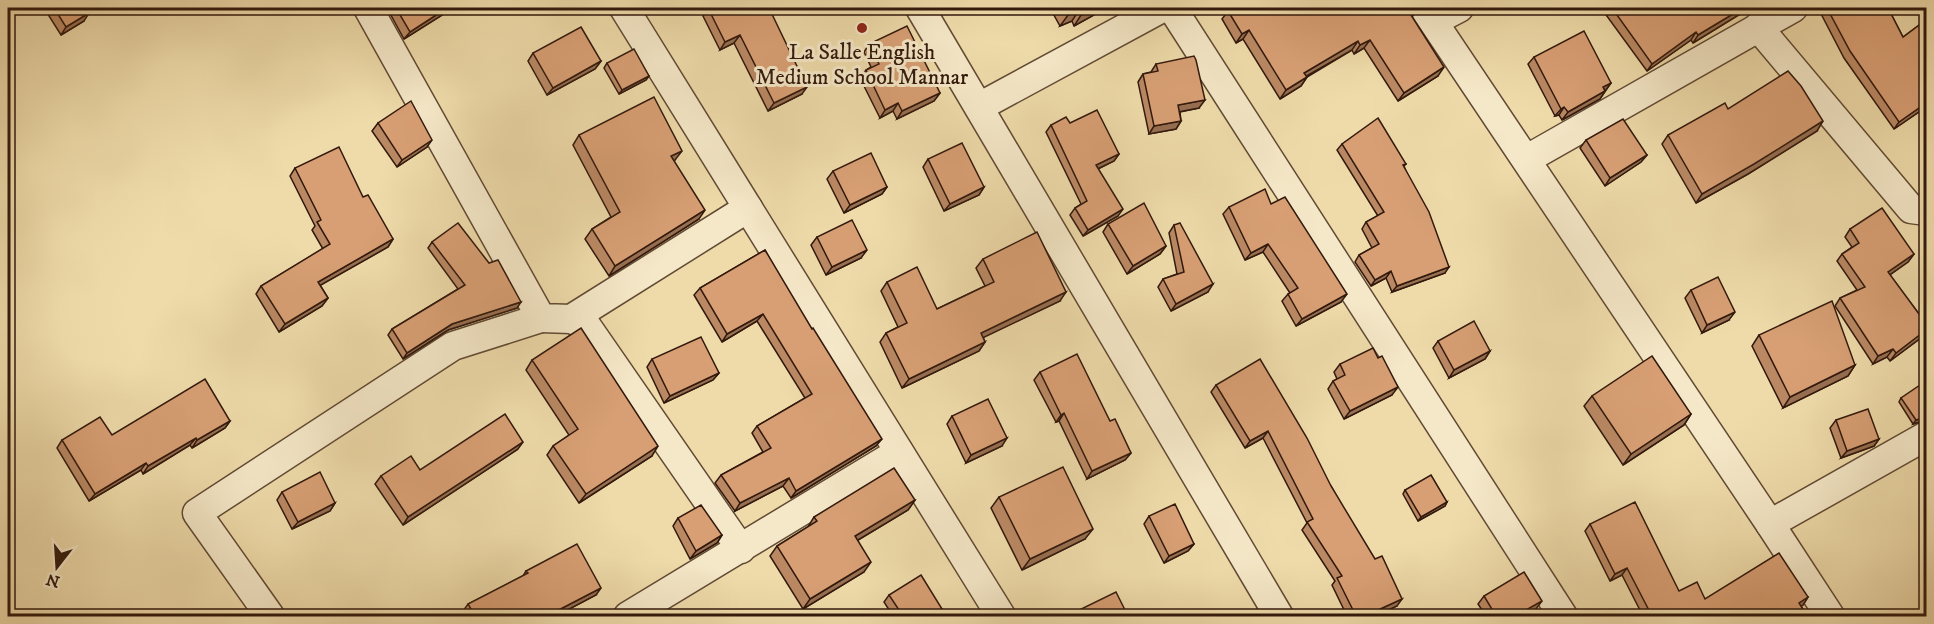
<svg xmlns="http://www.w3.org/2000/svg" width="1934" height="624" font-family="'IM FELL DW Pica',serif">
  <rect width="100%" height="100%" fill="#efdbaa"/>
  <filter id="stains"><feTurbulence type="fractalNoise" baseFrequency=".00333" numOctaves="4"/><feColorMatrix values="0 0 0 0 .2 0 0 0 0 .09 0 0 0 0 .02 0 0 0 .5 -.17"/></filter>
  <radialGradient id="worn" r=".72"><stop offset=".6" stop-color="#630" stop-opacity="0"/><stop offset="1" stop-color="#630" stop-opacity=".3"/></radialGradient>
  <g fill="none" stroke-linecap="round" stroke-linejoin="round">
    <defs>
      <g id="street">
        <polyline points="368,8 541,318 571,319 586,325 741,549"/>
        <polyline points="624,8 1001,616"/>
        <polyline points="920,8 1279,616"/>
        <polyline points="1172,8 1563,616"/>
        <polyline points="1424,8 1770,524 1830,616"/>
        <polyline points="1434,21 1459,8"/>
        <polyline points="1758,27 1911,209 1926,211"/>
        <polyline points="979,107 1162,8"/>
        <polyline points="1527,159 1793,8"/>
        <polyline points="571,319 748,208"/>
        <polyline points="1770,524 1926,436"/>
        <polyline points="270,616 197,513 453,346 541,318"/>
        <polyline points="628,616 899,452"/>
      </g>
    </defs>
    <!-- street casing -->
    <use href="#street" stroke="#614a34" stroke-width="31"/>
    <!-- street -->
    <use href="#street" stroke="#f5e8c8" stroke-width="28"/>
  </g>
  <!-- wall -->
  <g fill="#ba8964" stroke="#32190d" stroke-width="1.5">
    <polygon points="44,8 86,8 84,21 61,35"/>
    <polygon points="291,8 306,8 295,14"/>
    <polygon points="387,8 450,8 447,12 404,39"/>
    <polygon points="708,8 710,8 802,94 768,111 734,43 720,50 703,16"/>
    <polygon points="1050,8 1105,8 1103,10 1074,26 1072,21 1060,26"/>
    <polygon points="1601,8 1750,8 1693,43 1691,40 1647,71"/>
    <polygon points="1818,8 1888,8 1903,37 1926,20 1926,107 1894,129 1844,58"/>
    <polygon points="1228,11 1415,13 1412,17 1438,76 1398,101 1364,48 1354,54 1352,50 1307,77 1301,86 1280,99 1243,39 1236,43 1222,19"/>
    <polygon points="869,44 940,93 934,101 897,119 893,111 880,118 860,78 866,70 871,67 864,52"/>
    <polygon points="533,53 601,61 595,69 547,95 528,61"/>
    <polygon points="1534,57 1611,83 1600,99 1562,120 1559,115 1555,116 1528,64"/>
    <polygon points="607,63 649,76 646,80 619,94 604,68"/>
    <polygon points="1156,64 1199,108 1180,112 1181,121 1176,129 1149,134 1138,82 1143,74 1151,72"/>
    <polygon points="1728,109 1817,131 1748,174 1696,203 1662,144 1668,135"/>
    <polygon points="378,123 427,147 397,167 372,131"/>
    <polygon points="1070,123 1119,154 1114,161 1098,169 1118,216 1083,236 1070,215 1075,208 1081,204 1046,132 1051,125"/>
    <polygon points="579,135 675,160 674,161 699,219 609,276 585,239 592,229 611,217 573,145"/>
    <polygon points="1586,140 1647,155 1641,162 1605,186 1580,148"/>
    <polygon points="1342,144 1406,164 1404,166 1445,273 1392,292 1386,278 1371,286 1355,262 1359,255 1372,248 1362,229 1366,222 1378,216 1337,150"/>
    <polygon points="928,159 984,187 979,195 944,211 923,167"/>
    <polygon points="295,168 363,197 393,239 388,247 320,285 328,298 322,306 279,332 256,294 261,286 323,249 312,230 315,226 290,176"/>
    <polygon points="833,171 887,187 882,194 844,213 827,179"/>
    <polygon points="1271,204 1341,302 1296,326 1282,301 1288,294 1290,293 1263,252 1245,260 1223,214 1229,207"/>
    <polygon points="1108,224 1166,246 1160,254 1127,274 1103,232"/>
    <polygon points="1174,225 1208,292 1171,311 1158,287 1163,279 1177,274 1169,233"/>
    <polygon points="1850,229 1914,254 1908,262 1890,275 1919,314 1926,306 1926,334 1890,361 1887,357 1873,364 1835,306 1840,298 1857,290 1837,261 1842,254 1852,247 1845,237"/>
    <polygon points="817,237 861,258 826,275 811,245"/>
    <polygon points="432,242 517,308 448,330 403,359 388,335 392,329 458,289 428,248"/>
    <polygon points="765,250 876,446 791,498 783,486 735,511 715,483 721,475 763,452 752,433 757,426 805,398 757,321 722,342 694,295 700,288"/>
    <polygon points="983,259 1060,301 983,337 985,342 979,351 902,388 880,342 886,333 898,327 881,291 887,282 937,309 985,286 976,268"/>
    <polygon points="1691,290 1729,320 1702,333 1685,298"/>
    <polygon points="1759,335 1855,365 1848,376 1783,408 1752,346"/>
    <polygon points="1438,341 1490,351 1485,359 1449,378 1433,348"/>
    <polygon points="1378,358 1392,395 1344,419 1328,389 1333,381 1337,379 1334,372 1340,364"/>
    <polygon points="652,359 719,373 713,380 664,403 647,367"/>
    <polygon points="532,360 652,456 579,503 547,455 553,446 569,435 526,370"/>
    <polygon points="1040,372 1110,421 1131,453 1125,460 1087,479 1059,421 1056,422 1034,380"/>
    <polygon points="1216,385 1331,486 1397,606 1375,616 1347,616 1332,585 1335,581 1302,530 1307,523 1263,438 1245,448 1211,392"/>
    <polygon points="1592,396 1691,414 1684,425 1623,465 1584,406"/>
    <polygon points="1901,398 1926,420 1913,424 1899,402"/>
    <polygon points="952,416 1002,446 966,463 947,424"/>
    <polygon points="1836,420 1879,439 1874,446 1841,458 1830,428"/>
    <polygon points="230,421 225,428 192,448 190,445 143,474 141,470 89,501 57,448 62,440 112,435"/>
    <polygon points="518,449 403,525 375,484 381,476 420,470"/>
    <polygon points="1405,490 1447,502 1445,506 1418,521 1403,494"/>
    <polygon points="282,492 335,503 330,511 292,529 277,500"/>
    <polygon points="999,497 1085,539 1022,570 991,508"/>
    <polygon points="915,500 908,510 858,540 864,572 803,609 770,556 777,546 808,527 814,517"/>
    <polygon points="1149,516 1194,544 1188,551 1164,563 1144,524"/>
    <polygon points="678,518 722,535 717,543 690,559 673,526"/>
    <polygon points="1590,524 1679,591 1705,599 1808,597 1803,605 1801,606 1807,616 1643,616 1622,575 1610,581 1585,531"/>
    <polygon points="526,571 596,595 556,616 466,616 463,611 468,604 523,576"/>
    <polygon points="889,595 942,609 936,616 893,616 884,602"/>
    <polygon points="1484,596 1536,609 1523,616 1486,616 1478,604"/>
  </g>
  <!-- shaded-wall -->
  <g fill="#976f51" stroke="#32190d" stroke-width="1.5">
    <polygon points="300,8 306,8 295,14"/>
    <polygon points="447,8 450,8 447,12 404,39 410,32"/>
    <polygon points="1095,8 1105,8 1103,10 1074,26 1081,15"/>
    <polygon points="1743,8 1750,8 1693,43 1698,35"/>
    <polygon points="1079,10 1072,21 1060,26 1068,15"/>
    <polygon points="89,13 84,21 61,35 66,27"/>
    <polygon points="1249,30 1243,39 1236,43 1242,34"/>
    <polygon points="1696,32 1691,40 1647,71 1652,64"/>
    <polygon points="740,35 734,43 720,50 725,42"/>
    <polygon points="1370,40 1364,48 1354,54 1360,45"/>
    <polygon points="1358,41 1352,50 1298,81 1304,73"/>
    <polygon points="601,61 595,69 547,95 553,88"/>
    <polygon points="1444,67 1438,76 1398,101 1404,93"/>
    <polygon points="649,76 646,80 619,94 622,90"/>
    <polygon points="1307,77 1301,86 1280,99 1286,90"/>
    <polygon points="1611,83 1605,91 1603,87"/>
    <polygon points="807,87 802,94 768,111 774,103"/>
    <polygon points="1605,91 1600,99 1562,120 1568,112"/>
    <polygon points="940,93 934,101 897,119 902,111"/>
    <polygon points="1205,100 1199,108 1173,113 1178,105"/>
    <polygon points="898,103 893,111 880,118 885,110"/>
    <polygon points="1926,103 1926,107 1894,129 1899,122"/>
    <polygon points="1564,107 1559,115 1555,116 1561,109"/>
    <polygon points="1181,121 1176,129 1149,134 1154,126"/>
    <polygon points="1823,121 1817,131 1748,174 1696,203 1702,194"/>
    <polygon points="432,140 427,147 397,167 402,160"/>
    <polygon points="682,151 675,160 665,166 671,156"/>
    <polygon points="1119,154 1114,161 1091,172 1096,165"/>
    <polygon points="1647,155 1641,162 1605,186 1610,178"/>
    <polygon points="887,187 882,194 844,213 850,205"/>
    <polygon points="984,187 979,195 944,211 950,204"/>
    <polygon points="1123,209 1118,216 1083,236 1088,230"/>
    <polygon points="705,210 699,219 609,276 615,266"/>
    <polygon points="393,239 388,247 312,290 318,282"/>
    <polygon points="1268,244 1263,252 1245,260 1251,253"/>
    <polygon points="1166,246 1160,254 1127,274 1133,266"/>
    <polygon points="867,250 861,258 826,275 832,267"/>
    <polygon points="1914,254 1908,262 1882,280 1888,272"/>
    <polygon points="1449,267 1445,273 1392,292 1397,286"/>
    <polygon points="1391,271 1386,278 1371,286 1375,280"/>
    <polygon points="1213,284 1208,292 1171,311 1176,304"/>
    <polygon points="1066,292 1060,301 974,342 981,333"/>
    <polygon points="1347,294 1341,302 1296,326 1302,319"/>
    <polygon points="328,298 322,306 279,332 285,324"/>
    <polygon points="521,302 517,308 448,330 403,359 407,353 452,324"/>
    <polygon points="1735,312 1729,320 1702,333 1707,325"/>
    <polygon points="763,314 757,321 722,342 727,334"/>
    <polygon points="1926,330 1926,334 1890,361 1896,353"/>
    <polygon points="985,342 979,351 902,388 909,379"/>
    <polygon points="1893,349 1887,357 1873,364 1878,356"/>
    <polygon points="1490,351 1485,359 1449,378 1454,370"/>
    <polygon points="1855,365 1848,376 1783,408 1790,397"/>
    <polygon points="719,373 713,380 664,403 670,396"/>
    <polygon points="1398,387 1392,395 1344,419 1350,411"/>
    <polygon points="1064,413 1059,421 1056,422 1061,415"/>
    <polygon points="1691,414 1684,425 1623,465 1631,454"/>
    <polygon points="1926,417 1926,420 1913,424 1916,420"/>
    <polygon points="230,421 225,428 192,448 197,440"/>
    <polygon points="1268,431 1263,438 1245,448 1250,441"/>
    <polygon points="196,438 190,445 143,474 148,466"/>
    <polygon points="1007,438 1002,446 966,463 971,455"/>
    <polygon points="882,439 876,446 791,498 796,491"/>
    <polygon points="1879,439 1874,446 1841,458 1847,451"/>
    <polygon points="523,442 518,449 403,525 408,517"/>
    <polygon points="658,446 652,456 579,503 586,494"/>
    <polygon points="1131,453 1125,460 1087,479 1092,471"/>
    <polygon points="146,463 141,470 89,501 95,494"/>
    <polygon points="789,478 783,486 735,511 740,503"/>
    <polygon points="915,500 908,510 848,546 855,536"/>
    <polygon points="1447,502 1445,506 1418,521 1421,517"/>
    <polygon points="335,503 330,511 292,529 298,522"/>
    <polygon points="1093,529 1085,539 1022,570 1030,559"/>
    <polygon points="722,535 717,543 690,559 696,551"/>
    <polygon points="1194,544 1188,551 1164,563 1169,556"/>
    <polygon points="871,562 864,572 803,609 810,599"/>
    <polygon points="1627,568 1622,575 1610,581 1615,574"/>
    <polygon points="601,588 596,595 556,616 547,616"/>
    <polygon points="1808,597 1803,605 1794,611 1799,603"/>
    <polygon points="1402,599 1397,606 1375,616 1365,616"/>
    <polygon points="1542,601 1536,609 1523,616 1515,616"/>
    <polygon points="942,609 936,616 929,616"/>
  </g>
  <!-- building -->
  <g fill="#d89f74" stroke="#32190d" stroke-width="1.5">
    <polygon points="54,8 86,8 89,13 66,27"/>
    <polygon points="396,8 447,8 410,32"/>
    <polygon points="708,8 735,8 736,9 740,8 769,8 807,87 774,103 740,35 725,42"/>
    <polygon points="1063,8 1095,8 1081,15 1079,10 1068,15"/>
    <polygon points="1234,8 1412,8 1415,13 1411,15 1444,67 1404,93 1370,40 1360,45 1358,41 1304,73 1307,77 1286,90 1249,30 1242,34 1228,11"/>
    <polygon points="1612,8 1743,8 1698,35 1696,32 1652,64"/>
    <polygon points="1827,8 1888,8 1903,37 1926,20 1926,103 1899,122 1850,51"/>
    <polygon points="907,26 940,93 902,111 898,103 885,110 866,70 879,64 869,44"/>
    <polygon points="581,27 601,61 553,88 533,53"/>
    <polygon points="1584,31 1611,83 1603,87 1605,91 1568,112 1564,107 1561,109 1534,57"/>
    <polygon points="634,49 649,76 622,90 607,63"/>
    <polygon points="1194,56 1196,60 1205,100 1178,105 1181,121 1154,126 1143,74 1158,71 1156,64"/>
    <polygon points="1788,71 1801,86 1823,121 1754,164 1702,194 1668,135 1725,103 1728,109"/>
    <polygon points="654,97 682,151 671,156 705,210 615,266 592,229 620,212 579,135"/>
    <polygon points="411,101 432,140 402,160 378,123"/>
    <polygon points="1097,110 1119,154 1096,165 1123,209 1088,230 1075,208 1087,201 1051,125 1066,117 1070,123"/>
    <polygon points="1378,118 1406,164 1403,165 1429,212 1449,267 1397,286 1391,271 1375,280 1359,255 1379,244 1366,222 1384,212 1342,144"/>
    <polygon points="1623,119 1647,155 1610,178 1586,140"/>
    <polygon points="962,143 984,187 950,204 928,159"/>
    <polygon points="339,147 363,197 368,195 393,239 318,282 328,298 285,324 261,286 330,244 317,222 321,220 295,168"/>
    <polygon points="871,153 887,187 850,205 833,171"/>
    <polygon points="1265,189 1271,204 1285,197 1347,294 1302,319 1288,294 1298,288 1268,244 1251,253 1229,207"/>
    <polygon points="1144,203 1166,246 1133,266 1108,224"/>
    <polygon points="1882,208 1914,254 1888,272 1919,314 1926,306 1926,330 1896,353 1893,349 1878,356 1840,298 1865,287 1842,254 1859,243 1850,229"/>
    <polygon points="852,220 867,250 832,267 817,237"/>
    <polygon points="458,223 489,263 498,260 521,302 452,324 407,353 392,329 465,285 432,242"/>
    <polygon points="1180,223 1213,284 1176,304 1163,279 1184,272 1174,225"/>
    <polygon points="1037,232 1066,292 981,333 985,342 909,379 886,333 907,323 887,282 917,267 937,309 994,282 983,259"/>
    <polygon points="765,250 812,329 813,328 882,439 796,491 789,478 740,503 721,475 771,448 757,426 812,394 763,314 727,334 700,288"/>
    <polygon points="1718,277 1735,312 1707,325 1691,290"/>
    <polygon points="1832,301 1855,365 1790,397 1759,335"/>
    <polygon points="1474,321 1490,351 1454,370 1438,341"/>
    <polygon points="581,328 658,446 586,494 553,446 578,429 532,360"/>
    <polygon points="701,337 719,373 670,396 652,359"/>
    <polygon points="1373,348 1378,358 1382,356 1398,387 1350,411 1333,381 1345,375 1340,364"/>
    <polygon points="1077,354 1110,421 1115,419 1131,453 1092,471 1064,413 1061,415 1040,372"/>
    <polygon points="1652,356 1691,414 1631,454 1592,396"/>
    <polygon points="1260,359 1307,438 1331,486 1375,559 1382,556 1402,599 1365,616 1356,616 1337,578 1342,576 1307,522 1313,519 1268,431 1250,441 1216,385"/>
    <polygon points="205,379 230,421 197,440 196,438 148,466 146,463 95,494 62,440 100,417 112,435"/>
    <polygon points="1923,383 1926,388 1926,417 1916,420 1901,398"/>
    <polygon points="988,399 1007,438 971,455 952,416"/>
    <polygon points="1868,409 1879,439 1847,451 1836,420"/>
    <polygon points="505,414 523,442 408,517 381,476 411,456 420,470"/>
    <polygon points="1063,467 1093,529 1030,559 999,497"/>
    <polygon points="894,468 915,500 855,536 871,562 810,599 777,546 817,521 814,517"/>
    <polygon points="320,472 335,503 298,522 282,492"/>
    <polygon points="1431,475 1447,502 1421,517 1405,490"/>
    <polygon points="1635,502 1679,591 1697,582 1705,599 1779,553 1808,597 1799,603 1807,616 1652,616 1627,568 1615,574 1590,524"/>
    <polygon points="1175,504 1194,544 1169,556 1149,516"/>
    <polygon points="701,505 722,535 696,551 678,518"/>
    <polygon points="577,544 601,588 547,616 475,616 468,604 528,573 526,571"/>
    <polygon points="1524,572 1542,601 1515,616 1496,616 1484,596"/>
    <polygon points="921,575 942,609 929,616 903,616 889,595"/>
    <polygon points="1116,592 1128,616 1075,616 1073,613"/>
  </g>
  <!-- markers -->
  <circle fill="#8f2418" stroke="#f5e8c8" stroke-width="2" cx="862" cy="28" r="6"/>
  <g text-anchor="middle" stroke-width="6" stroke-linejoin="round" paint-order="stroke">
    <!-- poi labels -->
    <g font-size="22" fill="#32190d" stroke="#f5e8c8">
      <text x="862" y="59">La Salle English<tspan x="862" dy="25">Medium School Mannar</tspan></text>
    </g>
  </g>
  <!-- margin -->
  <rect width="1934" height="624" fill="none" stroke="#efdbaa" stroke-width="30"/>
  <rect x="9" y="9" width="1916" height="606" fill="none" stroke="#32190d" stroke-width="3"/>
  <rect x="15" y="15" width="1904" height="594" fill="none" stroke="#32190d" stroke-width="1.5"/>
  <!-- north arrow -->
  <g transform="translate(57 567) rotate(197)" stroke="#f5e8c8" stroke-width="4.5" paint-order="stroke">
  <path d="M0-4.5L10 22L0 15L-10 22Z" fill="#32190d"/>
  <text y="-9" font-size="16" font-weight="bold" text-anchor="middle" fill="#32190d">N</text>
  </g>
  <rect width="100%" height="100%" filter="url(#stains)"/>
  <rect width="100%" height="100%" fill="url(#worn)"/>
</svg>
